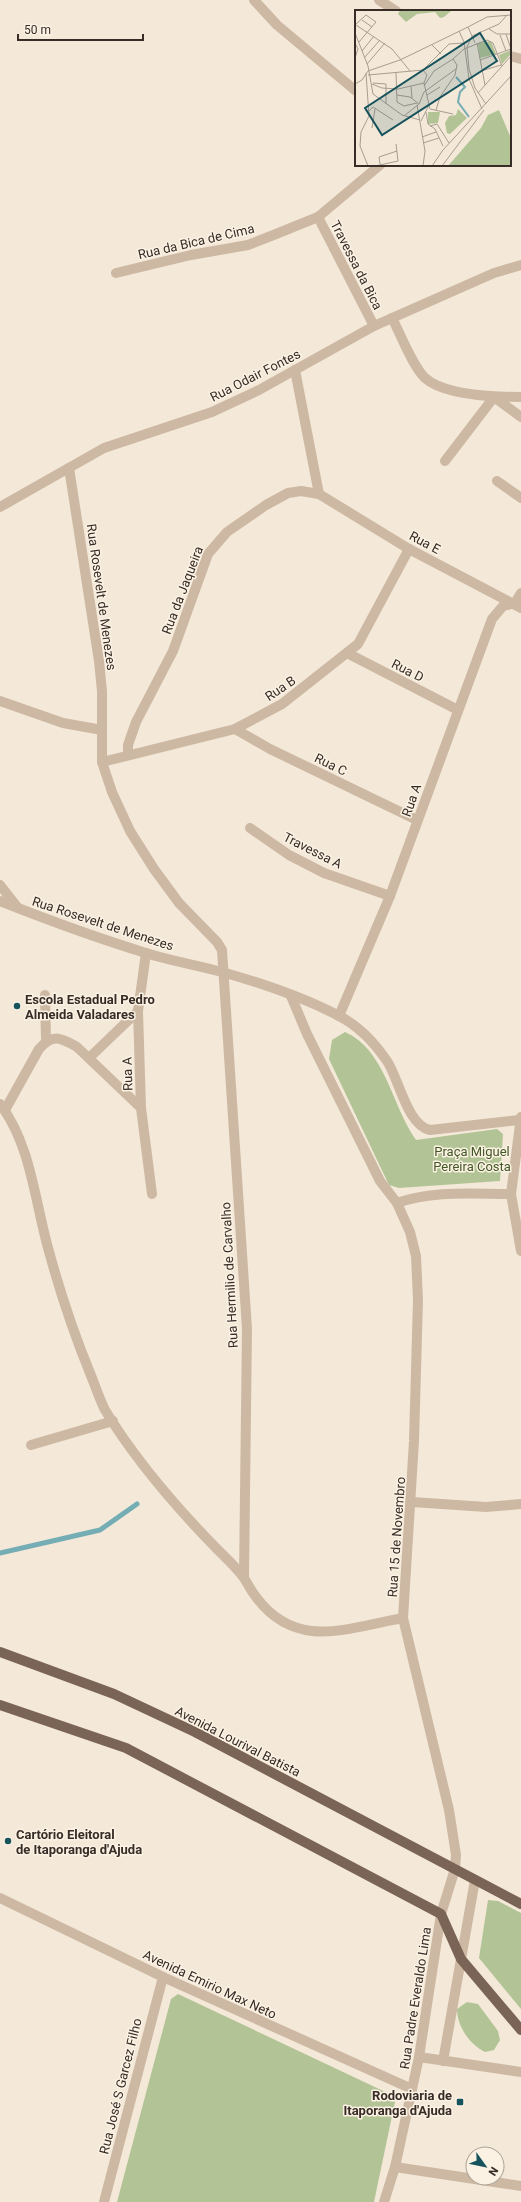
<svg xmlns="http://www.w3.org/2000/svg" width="521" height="2202" font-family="Roboto,sans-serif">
  <rect width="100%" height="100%" fill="#f4e8d8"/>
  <!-- green -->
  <g fill="#b2c496">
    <path d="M345,1032c41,18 47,75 71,108l81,-11 6,5 -3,47 -101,7 -10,-3 -60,-126 3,-19z"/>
    <polygon points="488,1900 498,1901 521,1913 521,2009 479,1958"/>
    <polygon points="178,1994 396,2097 374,2202 117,2202 171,1999"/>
    <path d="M467,2002l11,2 20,27 2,9 -6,10 -9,2c-16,-8 -28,-26 -28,-43z"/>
  </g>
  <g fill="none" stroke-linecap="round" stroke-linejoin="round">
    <!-- stream -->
    <polyline stroke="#74adb4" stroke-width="5" points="0,1553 100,1530 137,1504"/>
    <!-- minor -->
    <g stroke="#cdb9a3" stroke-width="10">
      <polyline points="254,0 277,25 356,91"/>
      <polyline points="379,0 396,11"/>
      <polyline points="510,56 521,59"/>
      <polyline points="318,217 374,326"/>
      <polyline points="116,273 191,255 248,245 271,236 318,217 380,165"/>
      <path d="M392,318c9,17 20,47 33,60 20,18 71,19 96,19"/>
      <polyline points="295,370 319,494"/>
      <polyline points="494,397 521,417"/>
      <polyline points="445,461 494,397"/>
      <polyline points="69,468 99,661 102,691 102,762 112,792 130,831 154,869 179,903 217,942 222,950 247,1329 244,1577"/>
      <polyline points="497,481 521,498"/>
      <polyline points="0,507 104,448 212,412 259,390 374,326 494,273 521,265"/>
      <polyline points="347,653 458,710"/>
      <polyline points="0,701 63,723 102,730"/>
      <polyline points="235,729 270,749 417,820"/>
      <polyline points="128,755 128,745 136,722 173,651 208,554 227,532 266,505 288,493 301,491 319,494 409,549 521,608"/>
      <polyline points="102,762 235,729 282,704 358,644 409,549"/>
      <polyline points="250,828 289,855 324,873 390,896"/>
      <polyline points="0,885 18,908"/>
      <path d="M0,901c48,19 97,37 146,52 25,8 51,12 76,19 39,11 81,25 117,44 20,10 35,26 48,45 12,18 20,64 43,69l89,-10"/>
      <polyline points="146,953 138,1011 141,1108 152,1194"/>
      <polyline points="45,995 46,1040"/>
      <polyline points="291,996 307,1034 380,1181 397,1203 410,1232 416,1256 418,1300 414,1441 403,1618 449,1810 456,1855 455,1869 441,1914 419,2057 395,2167 384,2202"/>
      <polyline points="339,1016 390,896 492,619 503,606 515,603 521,593"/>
      <polyline points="89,1058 138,1011"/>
      <path d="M0,1104c32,42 35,101 50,151 11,40 24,79 40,118 5,12 9,25 15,37 31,51 70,96 112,139 9,9 20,19 27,29 4,6 7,13 12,19 40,54 91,31 147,21"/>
      <path d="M5,1110l34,-61c14,-16 22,-11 38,-2l64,61"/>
      <polyline points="521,1117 511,1194 521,1251"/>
      <path d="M397,1203c36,-13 76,-9 114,-9"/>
      <polyline points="31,1445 113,1421"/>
      <polyline points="412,1502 486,1507 521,1504"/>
      <polyline points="0,1898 163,1977 412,2089"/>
      <polyline points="419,2057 521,2072"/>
      <polyline points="443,2061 475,1880"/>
      <polyline points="395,2167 521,2186"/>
      <polyline points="104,2202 163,1977"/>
    </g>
    <!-- major -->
    <g stroke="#7a6455" stroke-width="10">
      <polyline points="0,1652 114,1694 195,1732 521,1904"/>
      <polyline points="0,1705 126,1748 441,1914 461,1959 521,2030"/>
    </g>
  </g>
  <!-- markers -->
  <g fill="#17535c" stroke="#fbf2e4" stroke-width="1.5">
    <circle cx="17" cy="1006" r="4"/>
    <circle cx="8" cy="1841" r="4"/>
    <rect x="456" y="2098" width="8" height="8" rx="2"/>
  </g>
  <g text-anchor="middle" stroke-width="3" stroke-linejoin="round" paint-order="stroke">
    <!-- street labels -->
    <g font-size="13" fill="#372c26" stroke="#fbf2e4">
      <text transform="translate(196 241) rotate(-13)" y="5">Rua da Bica de Cima</text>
      <text transform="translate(357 265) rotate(63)" y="5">Travessa da Bica</text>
      <text transform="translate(255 375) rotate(-27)" y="5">Rua Odair Fontes</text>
      <text transform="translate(425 542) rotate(28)" y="5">Rua E</text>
      <text transform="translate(182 590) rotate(-69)" y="5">Rua da Jaqueira</text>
      <text transform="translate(102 597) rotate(82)" y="5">Rua Rosevelt de Menezes</text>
      <text transform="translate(408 670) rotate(27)" y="5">Rua D</text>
      <text transform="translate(280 688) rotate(-34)" y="5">Rua B</text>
      <text transform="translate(331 764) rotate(26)" y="5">Rua C</text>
      <text transform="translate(411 800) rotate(-70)" y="5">Rua A</text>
      <text transform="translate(313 850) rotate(27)" y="5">Travessa A</text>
      <text transform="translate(103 923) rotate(18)" y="5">Rua Rosevelt de Menezes</text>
      <text transform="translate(127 1074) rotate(-92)" y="5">Rua A</text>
      <text transform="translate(229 1275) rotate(-93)" y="5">Rua Hermilio de Carvalho</text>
      <text transform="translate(396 1537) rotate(-86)" y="5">Rua 15 de Novembro</text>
      <text transform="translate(238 1741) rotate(27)" y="5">Avenida Lourival Batista</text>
      <text transform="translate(210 1984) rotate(25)" y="5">Avenida Emirio Max Neto</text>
      <text transform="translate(415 1998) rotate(-81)" y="5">Rua Padre Everaldo Lima</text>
      <text transform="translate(120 2086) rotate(-76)" y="5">Rua José S Garcez Filho</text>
    </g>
    <!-- poi labels -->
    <g font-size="13" font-weight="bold" fill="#372c26" stroke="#fbf2e4" text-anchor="start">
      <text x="25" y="1004">Escola Estadual Pedro<tspan x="25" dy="15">Almeida Valadares</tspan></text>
      <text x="16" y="1839">Cartório Eleitoral<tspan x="16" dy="15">de Itaporanga d'Ajuda</tspan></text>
      <text x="452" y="2100" text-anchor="end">Rodoviaria de<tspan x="452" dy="15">Itaporanga d'Ajuda</tspan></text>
    </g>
    <!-- park labels -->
    <g font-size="13" fill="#435827" stroke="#fbf2e4">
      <text x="472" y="1156">Praça Miguel<tspan x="472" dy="15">Pereira Costa</tspan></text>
    </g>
  </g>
  <!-- overview -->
  <g transform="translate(355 10)">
    <rect width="156" height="156" fill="#f4e8d8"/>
    <path d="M45,0h52l-8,7 -4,1 -5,-6 -18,2 -11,8 -8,-8zM136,31l5,13 -16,4 -2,-15zM156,40v4l-9,10 -3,-9zM103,99l9,9 -17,16 -3,-1 -2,-10 4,-7 7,-1zM144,100l12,28v28h-63l33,-38 7,-13zM73,102h12l-2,11 -10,1z" fill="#b2c496"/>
    <path fill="none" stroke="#74adb4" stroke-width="2" d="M101,67l9,10 -5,5 -2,10 11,15"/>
    <path fill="none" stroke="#a89d91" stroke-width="1" d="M7,10l10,7M1,14l10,-9 10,7 -17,20M1,15l36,24 18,22M113,17l19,-10 24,-2M134,19l8,5h14M104,21l5,11 5,37 13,30M0,23l13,33 5,28 29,21 18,5M151,24l5,15M145,25l6,16M0,33l3,6 -3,9M120,33l-3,-7 27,-12 8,-9M122,33l8,42M77,35l9,9M7,41l12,-15M9,48l16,-18M125,50l31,-11M12,54l18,-21M68,60l4,5 -3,8 6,26 23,5M126,61l20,-6M11,63l3,43 -8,16 -1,14 8,20M41,63l1,29M13,65l55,-5 26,-26 15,-1M18,73l13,1v20M0,74l7,-4 6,-9 32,-11 68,-33 4,9 -5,11 2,22 6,19 11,16M17,74l10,4 16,1 26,-6M56,76l1,12M69,76l10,-15 19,-12 11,-10 23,-9 6,3 9,23M123,83l33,-37M42,85l13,2 9,7M72,85l13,-8M42,92l7,4 13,-3M62,95l8,46 -2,15M81,100l4,-13 15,-22 2,-10 -4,-6M14,101l4,-4 20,13M71,102l2,12 7,5 8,17M49,106l15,-12 5,-12 32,-23M66,111l8,-16M75,116l7,-2 12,19M17,118l3,-19M67,127l14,-5M68,133l16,-5M25,154l-1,-7 18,-6M20,156l23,-5 -2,-17M77,156l11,-16 68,-74M87,156l42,-56"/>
    <path fill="#17535c" fill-opacity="0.15" stroke="#17535c" stroke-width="2" d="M125,23l17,28 -115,74 -17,-27z"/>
    <rect width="156" height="156" fill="none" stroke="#372c26" stroke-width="2"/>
  </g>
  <!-- north arrow -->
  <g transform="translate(485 2166) rotate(123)"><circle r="19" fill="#fbf2e4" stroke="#ada398"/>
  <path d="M0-3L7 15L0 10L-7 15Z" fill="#17535c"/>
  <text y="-6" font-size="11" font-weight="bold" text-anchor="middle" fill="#372c26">N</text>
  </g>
  <!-- scale -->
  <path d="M18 34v6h125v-6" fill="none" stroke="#372c26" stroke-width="2"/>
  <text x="24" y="34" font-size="12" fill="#372c26" stroke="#fbf2e4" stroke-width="3" paint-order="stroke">50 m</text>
</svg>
